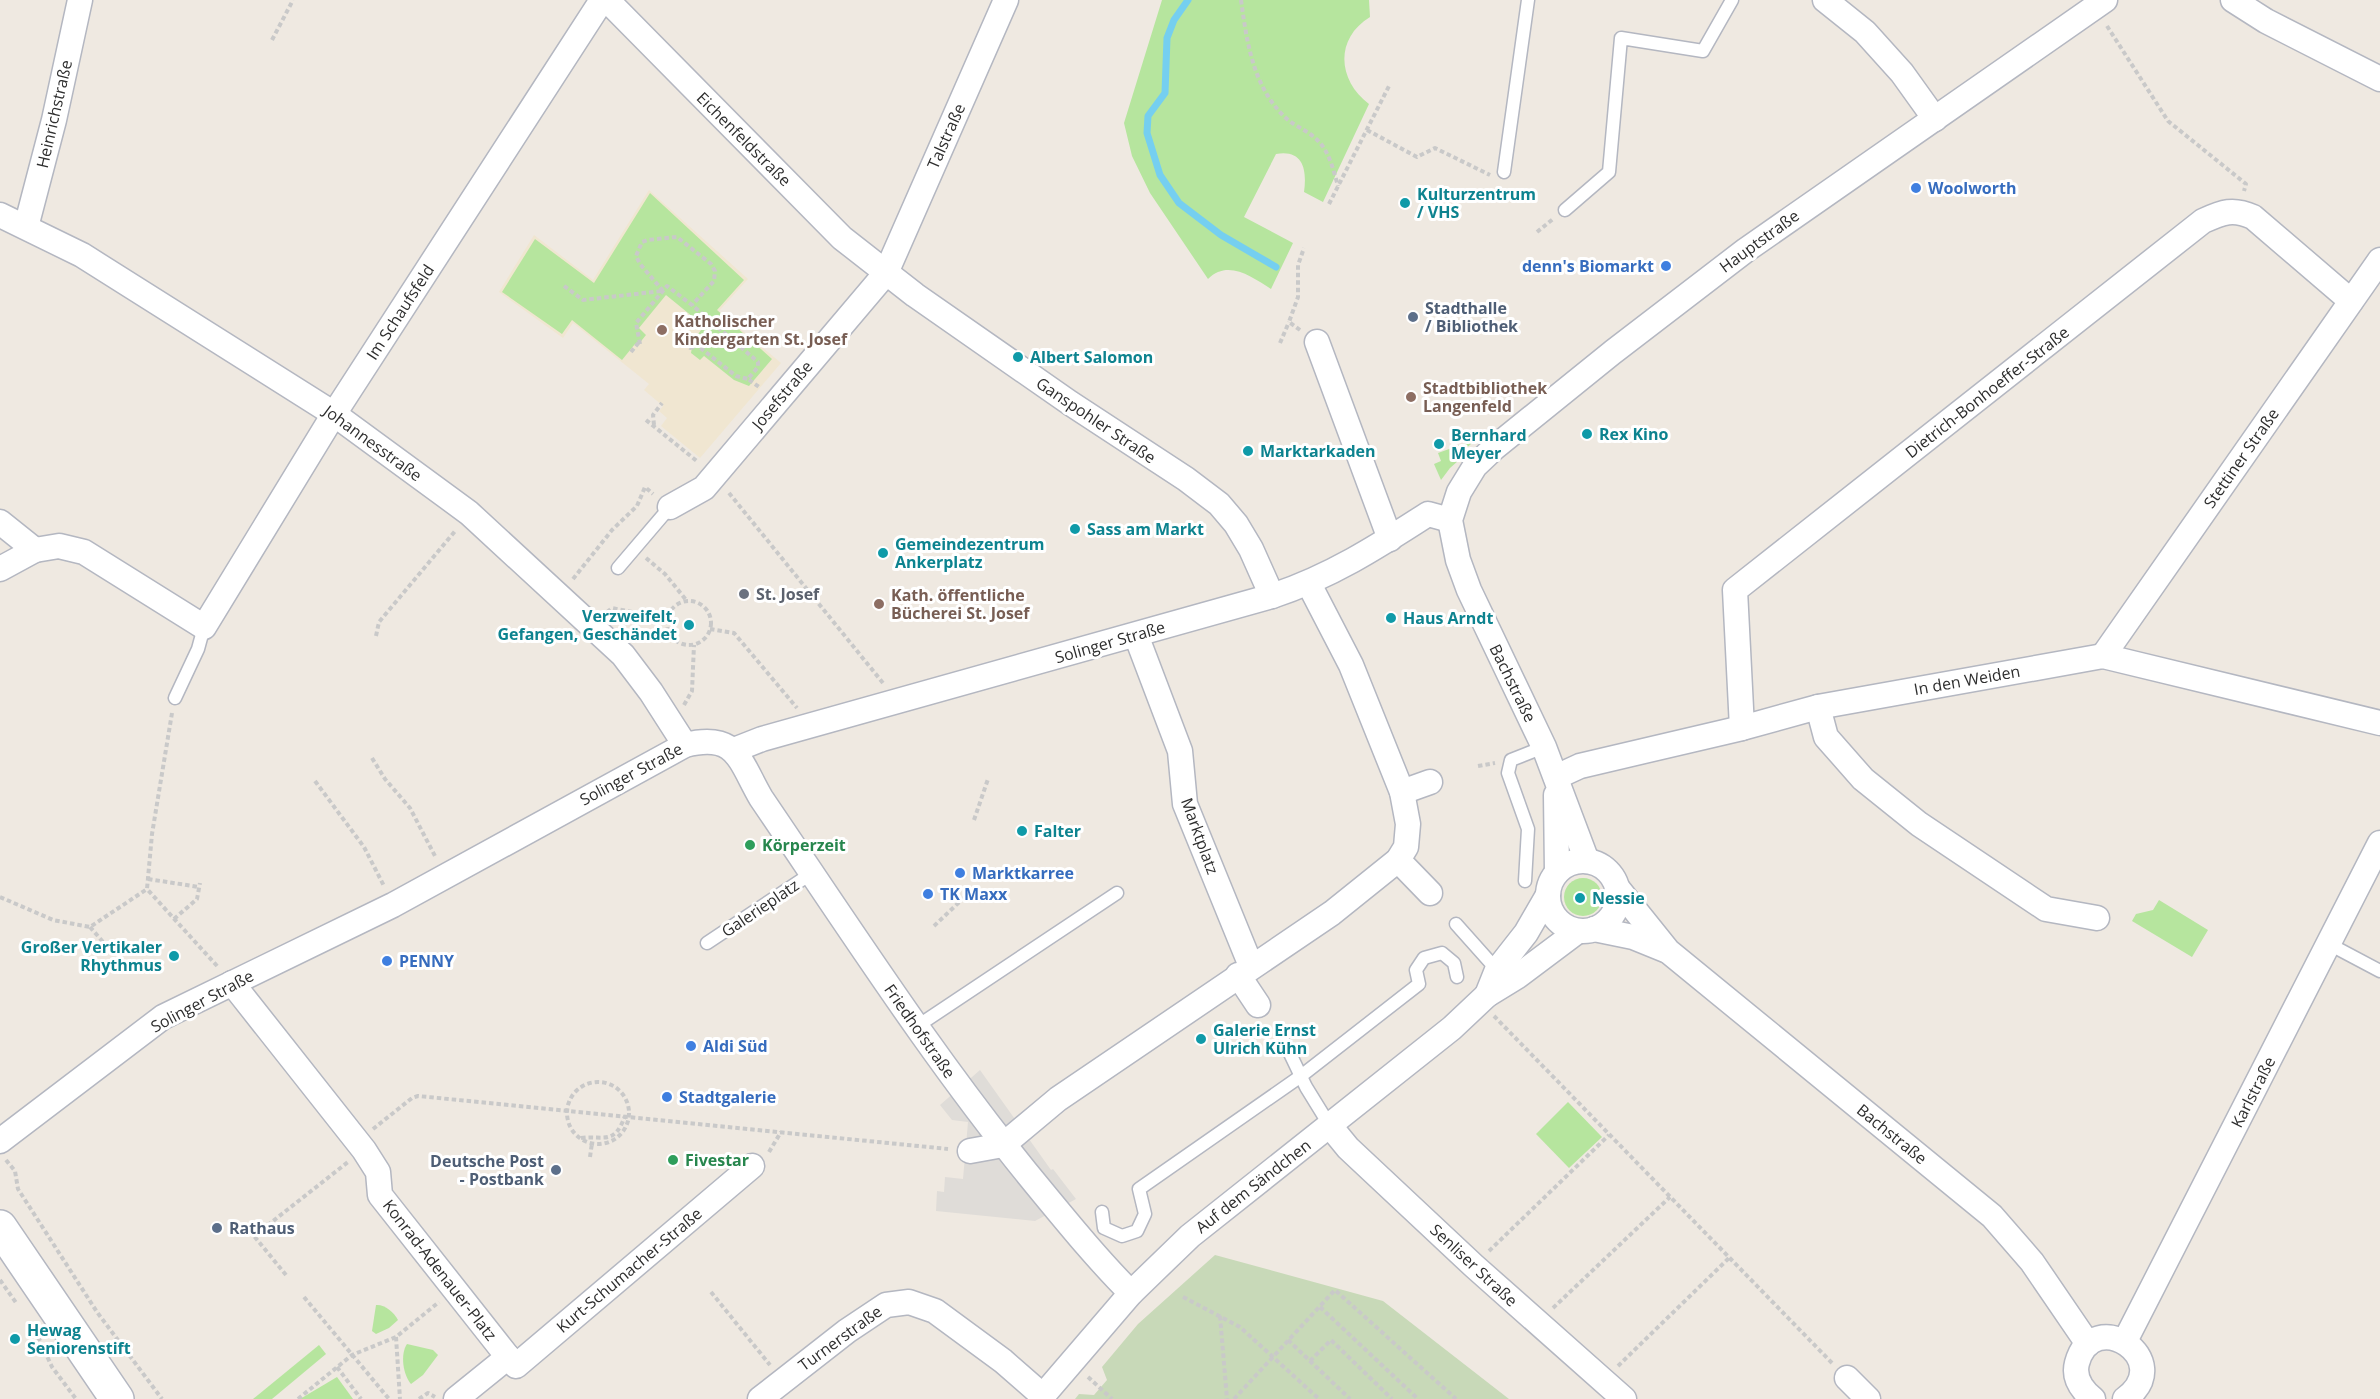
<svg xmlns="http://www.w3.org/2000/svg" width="2380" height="1399" font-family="'Open Sans',sans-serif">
  <rect width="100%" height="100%" fill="#efe9e1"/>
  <!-- education -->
  <polygon fill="#f0e6d1" points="649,190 748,279 719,311 781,363 700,458 661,426 667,418 659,411 663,406 644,390 649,384 573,323 563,338 499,292 534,235 593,280"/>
  <!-- green -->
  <g fill="#b6e59e">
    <path d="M1162,0h207l1,17c-36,22 -32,64 -1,87l-46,98 -19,-10c3,-21 0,-43 -28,-38l-32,63 49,26 -22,46c-19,-12 -43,-30 -63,-10l-58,-86 -18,-37 -8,-33z"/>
    <polygon points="650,193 744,280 717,310 772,359 749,386 734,380 704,356 700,360 691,353 693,341 704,326 666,295 639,328 646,335 638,345 635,344 622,360 572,320 562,334 502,292 535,239 594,283"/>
    <polygon points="1477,439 1465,449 1467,453 1450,468 1441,480 1434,464 1441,461 1438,453"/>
    <circle cx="1583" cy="897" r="19"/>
    <polygon points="2159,900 2208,930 2192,957 2132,921 2136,914 2153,910"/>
    <polygon points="1568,1102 1602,1137 1569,1168 1536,1134"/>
    <path d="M376,1305c8,-1 18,7 22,15l-9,8 -13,6 -4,-3z"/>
    <path d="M407,1344l26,6 5,5 -15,20 -12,9c-8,-9 -11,-30 -4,-40z"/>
    <polygon points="319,1345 326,1354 272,1399 253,1399"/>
    <polygon points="337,1377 353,1399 300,1399"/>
  </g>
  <!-- cemetery -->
  <polygon fill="#c8d9b8" points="1215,1255 1383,1301 1509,1399 1075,1399 1079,1394 1094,1395 1107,1380 1102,1367 1138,1324"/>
  <!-- plaza -->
  <polygon fill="#dfdcd8" points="980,1070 1051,1170 1053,1169 1076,1199 1035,1221 936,1211 937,1191 944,1192 945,1177 963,1179 968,1122 952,1120 940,1105"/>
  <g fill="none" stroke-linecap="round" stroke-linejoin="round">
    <!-- stream -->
    <polyline stroke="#75cff0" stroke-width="7" points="1188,0 1174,20 1167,38 1165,93 1148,116 1147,133 1160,175 1179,203 1221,235 1276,267"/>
    <defs>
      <g id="lane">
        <polyline points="1504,172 1528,0"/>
        <polyline points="1565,210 1609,172 1621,38 1703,51 1732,0"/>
        <polyline points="618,568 670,507"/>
        <polyline points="175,698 198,649 204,627"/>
        <polyline points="1525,881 1528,829 1508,773 1511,760 1544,747"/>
        <polyline points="1456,924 1497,970"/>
        <polyline points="707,943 812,873"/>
        <polyline points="2329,944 2380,971"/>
        <polyline points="916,1027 1117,893"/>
        <polyline points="1285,1043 1306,1087 1330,1126"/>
        <polyline points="1102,1212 1104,1228 1122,1236 1137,1231 1145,1214 1139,1189 1301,1076 1419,984 1416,970 1424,958 1442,953 1454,963 1457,977"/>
      </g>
      <g id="street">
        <polyline points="607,0 842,238 915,295 1070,403 1186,479 1219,504 1236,524 1251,549 1272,596"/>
        <polyline points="1825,0 1865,32 1902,73 1935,119"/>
        <polyline points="2233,0 2266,21 2380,79"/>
        <polyline points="0,215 82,255 334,414 469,513 623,655 651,692 685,745"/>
        <polyline points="26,227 54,120 80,0"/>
        <polyline points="1317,342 1390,539"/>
        <polyline points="670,507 704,488 886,273 1006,0"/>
        <polyline points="0,522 35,550"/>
        <polyline points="0,569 35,550 59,546 84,552 204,627 334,414 602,0"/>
        <polyline points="1136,635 1180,751 1185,804 1251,966"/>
        <polyline points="2103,656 2380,260"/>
        <polyline points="1818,707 1826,737 1863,779 1919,824 2046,909 2097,918"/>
        <path d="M1742,728l-7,-138 468,-369c20,-9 30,-13 50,-4l98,84"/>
        <path d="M734,750l28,-11 510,-143c58,-19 105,-49 156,-82l22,6"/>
        <polyline points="1556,777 1580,766 1742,728 1818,707 2103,656 2380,723"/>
        <polyline points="1402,792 1430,782"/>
        <polyline points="1556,795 1557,872"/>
        <polyline points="1398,860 1430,893"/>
        <circle cx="1583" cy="896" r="35"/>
        <polyline points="1587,861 1544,747 1469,590 1458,560 1450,520 1459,492 1475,466 1494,448 1613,352 1746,250 2105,0"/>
        <polyline points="1619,890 1668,951 1992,1216 2032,1262 2088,1344"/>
        <polyline points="1594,929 1633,937 1665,950"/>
        <polyline points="1238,975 1258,1005"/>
        <polyline points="232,983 364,1150 378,1172 380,1195 508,1357 456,1399"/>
        <polyline points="1487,995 1497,970 1526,933 1548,895"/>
        <polyline points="1330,1126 1348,1148 1474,1266 1624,1399"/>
        <path d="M0,1141l163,-124 230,-112 292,-160c52,-13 54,15 76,53 91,134 179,271 283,396 28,34 56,68 87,99"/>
        <polyline points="1003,1145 1058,1099 1332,913 1398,860 1406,847 1408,824 1402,792 1351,665 1309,584"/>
        <polyline points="970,1151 1003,1145"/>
        <polyline points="2125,1341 2380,843"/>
        <polyline points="508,1357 516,1366 752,1166"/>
        <polyline points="1847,1378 1868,1399"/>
        <polyline points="760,1399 847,1331 886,1305 909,1302 935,1311 1003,1361 1043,1396"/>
        <polyline points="1040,1399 1131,1293 1190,1236 1452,1028 1487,995 1518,976 1578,931"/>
        <path d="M2093,1399c-11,-9 -20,-21 -16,-36 16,-59 101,-3 48,36"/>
      </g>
      <polyline id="secondary" points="0,1227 117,1399"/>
    </defs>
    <!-- lane casing -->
    <use href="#lane" stroke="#b4b7c1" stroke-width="15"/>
    <!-- street casing -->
    <use href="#street" stroke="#b4b7c1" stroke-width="27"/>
    <!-- secondary casing -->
    <use href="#secondary" stroke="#b4b7c1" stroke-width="36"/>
    <!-- path -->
    <g stroke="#c9c9c9" stroke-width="4" stroke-dasharray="4.5 3" stroke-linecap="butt">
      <path d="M1241,0c6,43 12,88 46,119 8,7 19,11 27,18 15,12 19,32 24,49"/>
      <polyline points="2107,26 2168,121 2246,184 2244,191"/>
      <polyline points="272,40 293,0"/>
      <polyline points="1367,130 1417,157 1435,148 1490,175"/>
      <polyline points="1329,204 1389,86"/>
      <polyline points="1537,232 1553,219"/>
      <polyline points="564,286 583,300 662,291"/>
      <polyline points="663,291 640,264 636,256 642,242 648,240 677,237 711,264 715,271 714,281 692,305"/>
      <polyline points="715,325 698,346 736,376 748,379"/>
      <polyline points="1300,330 1289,322 1298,297 1298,265 1304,248"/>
      <polyline points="684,343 690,348 698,346"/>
      <polyline points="1280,343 1289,322"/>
      <polyline points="640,344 636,323 667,286 692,305 758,362 758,367 748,379 759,387"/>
      <polyline points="631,352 639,342"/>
      <polyline points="646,420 698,462"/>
      <polyline points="654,425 653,415 662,403"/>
      <polyline points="729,493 883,683"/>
      <polyline points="646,558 665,574 687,601"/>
      <polyline points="573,579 612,530 637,506 645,487 653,494"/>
      <circle cx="689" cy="623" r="22"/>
      <polyline points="607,612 612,608 667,619"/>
      <polyline points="710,629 734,633 797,708"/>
      <polyline points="376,636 379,622 456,530"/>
      <polyline points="684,705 692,691 694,645"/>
      <polyline points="172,713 152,834 147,889 218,967"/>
      <polyline points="372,758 385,779 410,808 436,858"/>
      <polyline points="1478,766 1495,763"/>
      <polyline points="315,781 364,847 384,886"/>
      <polyline points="974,820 988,779"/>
      <polyline points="148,879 199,887"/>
      <polyline points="0,897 53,920 90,927 147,889"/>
      <polyline points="174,919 197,899 200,883"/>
      <polyline points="934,926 972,890"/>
      <polyline points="90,927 110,950"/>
      <polyline points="1494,1016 1832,1363"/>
      <circle cx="598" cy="1113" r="31"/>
      <polyline points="373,1129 412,1098 418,1096 948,1149"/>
      <path d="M581,1138c23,-3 33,8 44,-22"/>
      <polyline points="769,1152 781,1132"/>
      <polyline points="590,1157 592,1143"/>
      <polyline points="6,1160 15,1171 18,1189 97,1312 162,1399"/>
      <polyline points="1489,1251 1609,1135"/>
      <polyline points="286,1275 254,1236 348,1162"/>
      <polyline points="0,1280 17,1304"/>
      <polyline points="711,1292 770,1365"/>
      <polyline points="304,1297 389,1399"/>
      <polyline points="1183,1297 1240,1327 1319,1399"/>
      <polyline points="1320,1307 1418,1399"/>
      <polyline points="1553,1308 1670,1197"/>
      <polyline points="1220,1316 1227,1399"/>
      <polyline points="35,1330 52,1367 76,1399"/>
      <polyline points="396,1337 400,1399"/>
      <polyline points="1288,1340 1350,1399"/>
      <polyline points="1310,1361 1331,1340 1392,1399"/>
      <polyline points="1618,1366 1729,1258"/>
      <polyline points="337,1367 361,1399"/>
      <polyline points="1088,1377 1112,1399"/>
      <polyline points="298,1399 352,1355 396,1337 439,1302"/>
      <polyline points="419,1399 428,1393 435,1397"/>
      <polyline points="1234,1399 1335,1290 1456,1399"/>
    </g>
    <!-- lane -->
    <use href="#lane" stroke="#fff" stroke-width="12"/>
    <!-- street -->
    <use href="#street" stroke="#fff" stroke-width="24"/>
    <!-- secondary -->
    <use href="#secondary" stroke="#fff" stroke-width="33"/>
  </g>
  <!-- markers -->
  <g fill="#3f7fe0" stroke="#fff" stroke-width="2">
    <circle cx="1916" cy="188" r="6"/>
    <circle cx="1666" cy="266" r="6"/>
    <circle cx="960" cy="873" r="6"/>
    <circle cx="928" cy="894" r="6"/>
    <circle cx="387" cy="961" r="6"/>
    <circle cx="691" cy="1046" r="6"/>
    <circle cx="667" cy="1097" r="6"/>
  </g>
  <g fill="#0f9aa8" stroke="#fff" stroke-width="2">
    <circle cx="1405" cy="203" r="6"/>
    <circle cx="1018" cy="357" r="6"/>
    <circle cx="1587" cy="434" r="6"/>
    <circle cx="1439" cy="444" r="6"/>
    <circle cx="1248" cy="451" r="6"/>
    <circle cx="1075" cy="529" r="6"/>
    <circle cx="883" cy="553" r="6"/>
    <circle cx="1391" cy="618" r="6"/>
    <circle cx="689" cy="625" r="6"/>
    <circle cx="1022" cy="831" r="6"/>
    <circle cx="1580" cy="898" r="6"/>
    <circle cx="174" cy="956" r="6"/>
    <circle cx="1201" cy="1039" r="6"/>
    <circle cx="15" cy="1339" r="6"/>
  </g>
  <g fill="#5c6f8a" stroke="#fff" stroke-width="2">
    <circle cx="1413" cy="317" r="6"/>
    <circle cx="556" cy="1170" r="6"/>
    <circle cx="217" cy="1228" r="6"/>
  </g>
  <g fill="#8d6e63" stroke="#fff" stroke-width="2">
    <circle cx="662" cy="330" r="6"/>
    <circle cx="1411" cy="397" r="6"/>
    <circle cx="879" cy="604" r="6"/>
  </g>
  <circle fill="#6b7280" stroke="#fff" stroke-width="2" cx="744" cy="594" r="6"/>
  <g fill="#2e9e5b" stroke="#fff" stroke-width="2">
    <circle cx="750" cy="845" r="6"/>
    <circle cx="673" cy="1160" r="6"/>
  </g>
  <g text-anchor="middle" stroke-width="6" stroke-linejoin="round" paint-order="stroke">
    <!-- street labels -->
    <g font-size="16" fill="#2e2e2e" stroke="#fff">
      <text transform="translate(54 114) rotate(-77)" y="6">Heinrichstraße</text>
      <text transform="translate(946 136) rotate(-66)" y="6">Talstraße</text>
      <text transform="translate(744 139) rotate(45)" y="6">Eichenfeldstraße</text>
      <text transform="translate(1759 241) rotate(-36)" y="6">Hauptstraße</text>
      <text transform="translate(400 312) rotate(-57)" y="6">Im Schaufsfeld</text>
      <text transform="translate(1987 392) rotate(-38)" y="6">Dietrich-Bonhoeffer-Straße</text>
      <text transform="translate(782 395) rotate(-50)" y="6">Josefstraße</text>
      <text transform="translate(1096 420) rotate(34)" y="6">Ganspohler Straße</text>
      <text transform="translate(373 443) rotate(36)" y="6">Johannesstraße</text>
      <text transform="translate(2241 458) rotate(-55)" y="6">Stettiner Straße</text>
      <text transform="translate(1110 642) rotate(-16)" y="6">Solinger Straße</text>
      <text transform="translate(1967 680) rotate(-10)" y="6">In den Weiden</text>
      <text transform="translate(1513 683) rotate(64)" y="6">Bachstraße</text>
      <text transform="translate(631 774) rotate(-28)" y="6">Solinger Straße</text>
      <text transform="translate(1200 836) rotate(70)" y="6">Marktplatz</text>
      <text transform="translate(760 908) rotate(-34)" y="6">Galerieplatz</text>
      <text transform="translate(202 1001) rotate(-28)" y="6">Solinger Straße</text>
      <text transform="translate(920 1031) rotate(55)" y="6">Friedhofstraße</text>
      <text transform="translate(2253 1092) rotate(-63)" y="6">Karlstraße</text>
      <text transform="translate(1892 1134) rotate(39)" y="6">Bachstraße</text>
      <text transform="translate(1253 1186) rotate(-38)" y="6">Auf dem Sändchen</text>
      <text transform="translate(1474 1265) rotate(43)" y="6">Senliser Straße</text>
      <text transform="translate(440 1270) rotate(52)" y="6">Konrad-Adenauer-Platz</text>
      <text transform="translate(629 1270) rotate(-40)" y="6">Kurt-Schumacher-Straße</text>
      <text transform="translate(840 1338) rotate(-36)" y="6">Turnerstraße</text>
    </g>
    <!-- shop labels -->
    <g font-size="16" font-weight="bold" fill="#366cbe" stroke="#fff" text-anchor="start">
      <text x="1928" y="194">Woolworth</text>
      <text x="1654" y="272" text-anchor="end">denn's Biomarkt</text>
      <text x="972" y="879">Marktkarree</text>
      <text x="940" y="900">TK Maxx</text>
      <text x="399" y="967">PENNY</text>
      <text x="703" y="1052">Aldi Süd</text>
      <text x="679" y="1103">Stadtgalerie</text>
    </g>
    <!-- culture labels -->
    <g font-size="16" font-weight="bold" fill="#0d838f" stroke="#fff" text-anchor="start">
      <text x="1417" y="200">Kulturzentrum<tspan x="1417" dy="18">/ VHS</tspan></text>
      <text x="1030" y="363">Albert Salomon</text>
      <text x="1599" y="440">Rex Kino</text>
      <text x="1451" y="441">Bernhard<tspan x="1451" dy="18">Meyer</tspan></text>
      <text x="1260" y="457">Marktarkaden</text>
      <text x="1087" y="535">Sass am Markt</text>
      <text x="895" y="550">Gemeindezentrum<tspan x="895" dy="18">Ankerplatz</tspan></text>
      <text x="677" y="622" text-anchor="end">Verzweifelt,<tspan x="677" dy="18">Gefangen, Geschändet</tspan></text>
      <text x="1403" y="624">Haus Arndt</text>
      <text x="1034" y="837">Falter</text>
      <text x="1592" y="904">Nessie</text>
      <text x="162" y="953" text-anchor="end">Großer Vertikaler<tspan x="162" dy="18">Rhythmus</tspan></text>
      <text x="1213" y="1036">Galerie Ernst<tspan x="1213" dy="18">Ulrich Kühn</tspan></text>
      <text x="27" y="1336">Hewag<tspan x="27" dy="18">Seniorenstift</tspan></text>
    </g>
    <!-- service labels -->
    <g font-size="16" font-weight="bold" fill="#4e5e75" stroke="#fff" text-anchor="start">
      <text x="1425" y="314">Stadthalle<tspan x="1425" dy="18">/ Bibliothek</tspan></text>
      <text x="544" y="1167" text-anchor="end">Deutsche Post<tspan x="544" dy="18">- Postbank</tspan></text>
      <text x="229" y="1234">Rathaus</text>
    </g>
    <!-- education labels -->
    <g font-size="16" font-weight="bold" fill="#785e54" stroke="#fff" text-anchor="start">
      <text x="674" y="327">Katholischer<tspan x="674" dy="18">Kindergarten St. Josef</tspan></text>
      <text x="1423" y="394">Stadtbibliothek<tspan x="1423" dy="18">Langenfeld</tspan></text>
      <text x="891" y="601">Kath. öffentliche<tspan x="891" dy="18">Bücherei St. Josef</tspan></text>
    </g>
    <!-- worship labels -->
    <g font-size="16" font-weight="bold" fill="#5b616d" stroke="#fff" text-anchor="start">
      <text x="756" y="600">St. Josef</text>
    </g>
    <!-- leisure labels -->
    <g font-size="16" font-weight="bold" fill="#27864d" stroke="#fff" text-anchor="start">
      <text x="762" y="851">Körperzeit</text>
      <text x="685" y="1166">Fivestar</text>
    </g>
  </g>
</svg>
